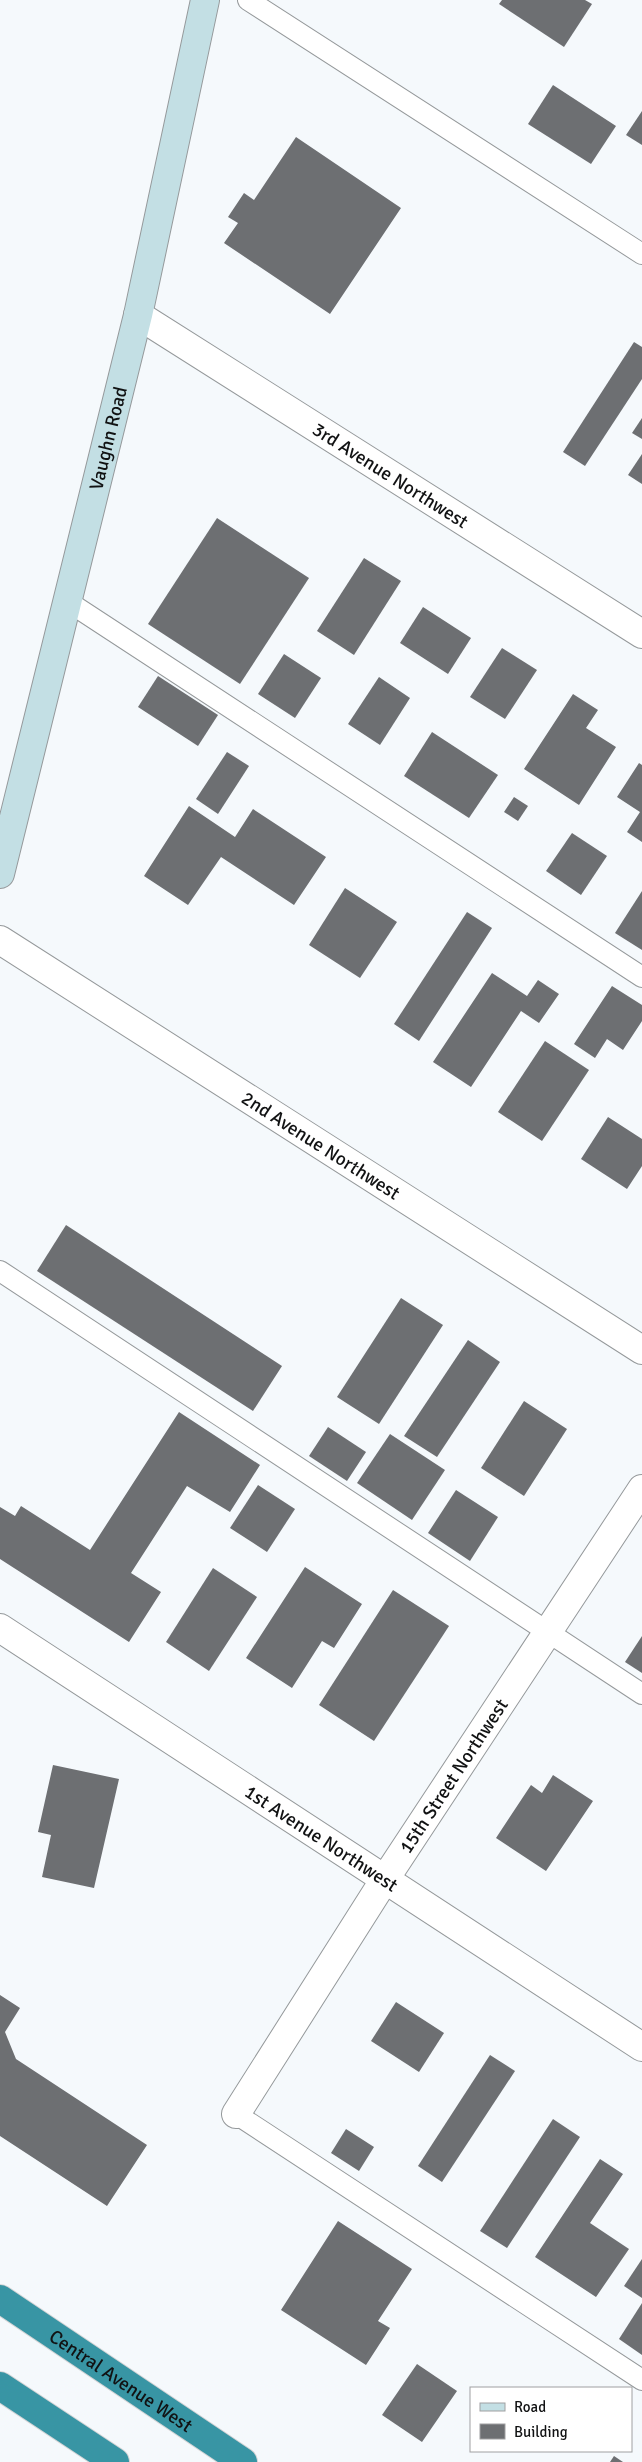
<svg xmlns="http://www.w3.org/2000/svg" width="642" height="2462" font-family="Signika,sans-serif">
  <rect width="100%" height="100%" fill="#f5f9fc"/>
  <!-- building -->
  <g fill="#6d6f72">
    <polygon points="502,0 585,0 592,4 564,47 499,4"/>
    <polygon points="553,85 616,126 591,164 528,124"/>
    <polygon points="642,111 642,145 626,135"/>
    <polygon points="296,137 401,208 330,314 224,243 238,223 228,217 244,193 254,200"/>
    <polygon points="634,342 642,347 642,379 585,466 563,452"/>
    <polygon points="642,418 642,439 632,433"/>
    <polygon points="642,454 642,484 628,475"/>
    <polygon points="217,518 309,578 240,684 148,624"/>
    <polygon points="364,558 401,581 354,655 317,631"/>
    <polygon points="423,607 471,638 448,674 400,643"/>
    <polygon points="502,648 537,670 505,719 470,697"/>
    <polygon points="284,654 321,678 295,718 258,694"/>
    <polygon points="158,676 218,715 198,746 138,707"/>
    <polygon points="379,677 410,698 380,745 348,724"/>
    <polygon points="573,694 598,710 586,728 616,747 579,805 524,769"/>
    <polygon points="432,732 498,775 469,818 404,776"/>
    <polygon points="227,752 249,766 218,814 196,799"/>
    <polygon points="639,763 642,765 642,842 627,832 640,812 617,797"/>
    <polygon points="514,797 528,806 518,821 504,812"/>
    <polygon points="189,806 235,837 253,809 326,857 294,905 221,857 188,905 144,876"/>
    <polygon points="572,833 607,856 581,895 546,871"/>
    <polygon points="345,888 397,922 360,978 309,945"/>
    <polygon points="642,891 642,950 615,933"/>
    <polygon points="467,912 492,928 419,1041 394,1024"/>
    <polygon points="492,973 527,996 538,980 559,994 539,1023 521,1011 471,1087 433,1062"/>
    <polygon points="612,986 642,1005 642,1021 623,1050 607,1039 595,1058 574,1044"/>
    <polygon points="545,1041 589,1070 542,1141 498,1112"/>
    <polygon points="608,1117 642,1139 642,1166 627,1189 581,1159"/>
    <polygon points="66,1225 282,1366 253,1411 37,1271"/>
    <polygon points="401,1298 443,1325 379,1424 337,1397"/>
    <polygon points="468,1340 500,1362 437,1457 404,1436"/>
    <polygon points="524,1401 567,1429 524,1496 481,1468"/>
    <polygon points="179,1412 260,1465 230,1512 187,1486 131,1573 161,1592 129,1642 0,1559 0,1507 15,1516 21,1506 90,1550"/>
    <polygon points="328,1427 366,1452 347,1481 309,1456"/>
    <polygon points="390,1434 445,1470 412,1520 357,1483"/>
    <polygon points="258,1485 295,1509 267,1552 230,1528"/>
    <polygon points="456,1490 498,1517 470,1561 428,1533"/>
    <polygon points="305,1567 362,1604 334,1648 322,1641 292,1688 246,1658"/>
    <polygon points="213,1568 257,1597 209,1671 166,1642"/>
    <polygon points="393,1590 449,1626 374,1741 319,1705"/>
    <polygon points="642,1636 642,1673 625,1662"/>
    <polygon points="53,1765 119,1779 94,1888 42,1877 51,1835 38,1832"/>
    <polygon points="553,1775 593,1801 546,1871 496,1838 531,1785 542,1793"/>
    <polygon points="0,1995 20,2008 5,2032 16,2059 147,2145 107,2206 0,2136"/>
    <polygon points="396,2002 444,2033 419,2072 371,2041"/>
    <polygon points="490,2055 515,2071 442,2182 418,2166"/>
    <polygon points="553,2119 580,2137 507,2248 480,2231"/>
    <polygon points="346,2129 374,2147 359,2171 331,2153"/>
    <polygon points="600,2159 623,2174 590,2223 629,2249 596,2297 535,2257"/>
    <polygon points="338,2221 412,2269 378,2321 390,2328 366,2365 281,2310"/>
    <polygon points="642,2259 642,2298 624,2286"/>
    <polygon points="642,2303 642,2355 619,2339"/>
    <polygon points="417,2364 457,2391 422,2442 382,2415"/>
    <polygon points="614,2456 623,2462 610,2462"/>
  </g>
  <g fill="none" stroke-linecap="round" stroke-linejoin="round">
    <defs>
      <g id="lane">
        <polyline points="248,0 642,254"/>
        <polyline points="67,601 642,977"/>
        <polyline points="0,1271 642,1694"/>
        <polyline points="236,2114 642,2380"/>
      </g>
      <g id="street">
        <path id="s1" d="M138,315l504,319"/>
        <path id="s2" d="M0,940l642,410"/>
        <path id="s3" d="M0,1628l642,419"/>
        <path id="s4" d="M236,2114l149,-235 257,-390"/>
      </g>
      <g id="secondary">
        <path id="s5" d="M0,874l138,-559 67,-315"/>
      </g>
      <g id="highway">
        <path id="s6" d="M0,2299l243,163"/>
        <polyline points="0,2386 115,2462"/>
      </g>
    </defs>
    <!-- lane casing -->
    <use href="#lane" stroke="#95999b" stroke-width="22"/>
    <!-- street casing -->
    <use href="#street" stroke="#95999b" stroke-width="30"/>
    <!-- secondary casing -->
    <use href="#secondary" stroke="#95999b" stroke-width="30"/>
    <!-- highway casing -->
    <use href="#highway" stroke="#d4d4d5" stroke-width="30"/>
    <!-- lane -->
    <use href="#lane" stroke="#fff" stroke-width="20"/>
    <!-- street -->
    <use href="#street" stroke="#fff" stroke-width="28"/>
    <!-- secondary -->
    <use href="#secondary" stroke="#c3dfe4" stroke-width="28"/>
    <!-- highway -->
    <use href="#highway" stroke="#3895a4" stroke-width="28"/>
  </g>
  <g text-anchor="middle" stroke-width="5" stroke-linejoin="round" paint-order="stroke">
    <!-- street labels -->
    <g font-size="19" fill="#111213" stroke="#fff">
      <text dy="7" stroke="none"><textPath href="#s5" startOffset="449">Vaughn Road</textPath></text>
      <text dy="7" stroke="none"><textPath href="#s1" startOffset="299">3rd Avenue Northwest</textPath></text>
      <text dy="7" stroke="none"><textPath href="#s2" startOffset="381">2nd Avenue Northwest</textPath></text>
      <text dy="7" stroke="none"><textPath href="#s4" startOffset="402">15th Street Northwest</textPath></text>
      <text dy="7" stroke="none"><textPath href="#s3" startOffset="384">1st Avenue Northwest</textPath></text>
      <text dy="7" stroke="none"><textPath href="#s6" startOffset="146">Central Avenue West</textPath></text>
    </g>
  </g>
  <!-- legend -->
  <rect x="470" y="2387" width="162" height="65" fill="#ffffff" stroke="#a0a0a1"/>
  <rect x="480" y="2403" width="25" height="8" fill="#c3dfe4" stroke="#a0a0a1"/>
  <text x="514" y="2412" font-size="15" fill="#111213">Road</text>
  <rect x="480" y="2424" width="25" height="15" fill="#6d6f72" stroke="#a0a0a1"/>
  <text x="514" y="2437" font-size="15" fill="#111213">Building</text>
</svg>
